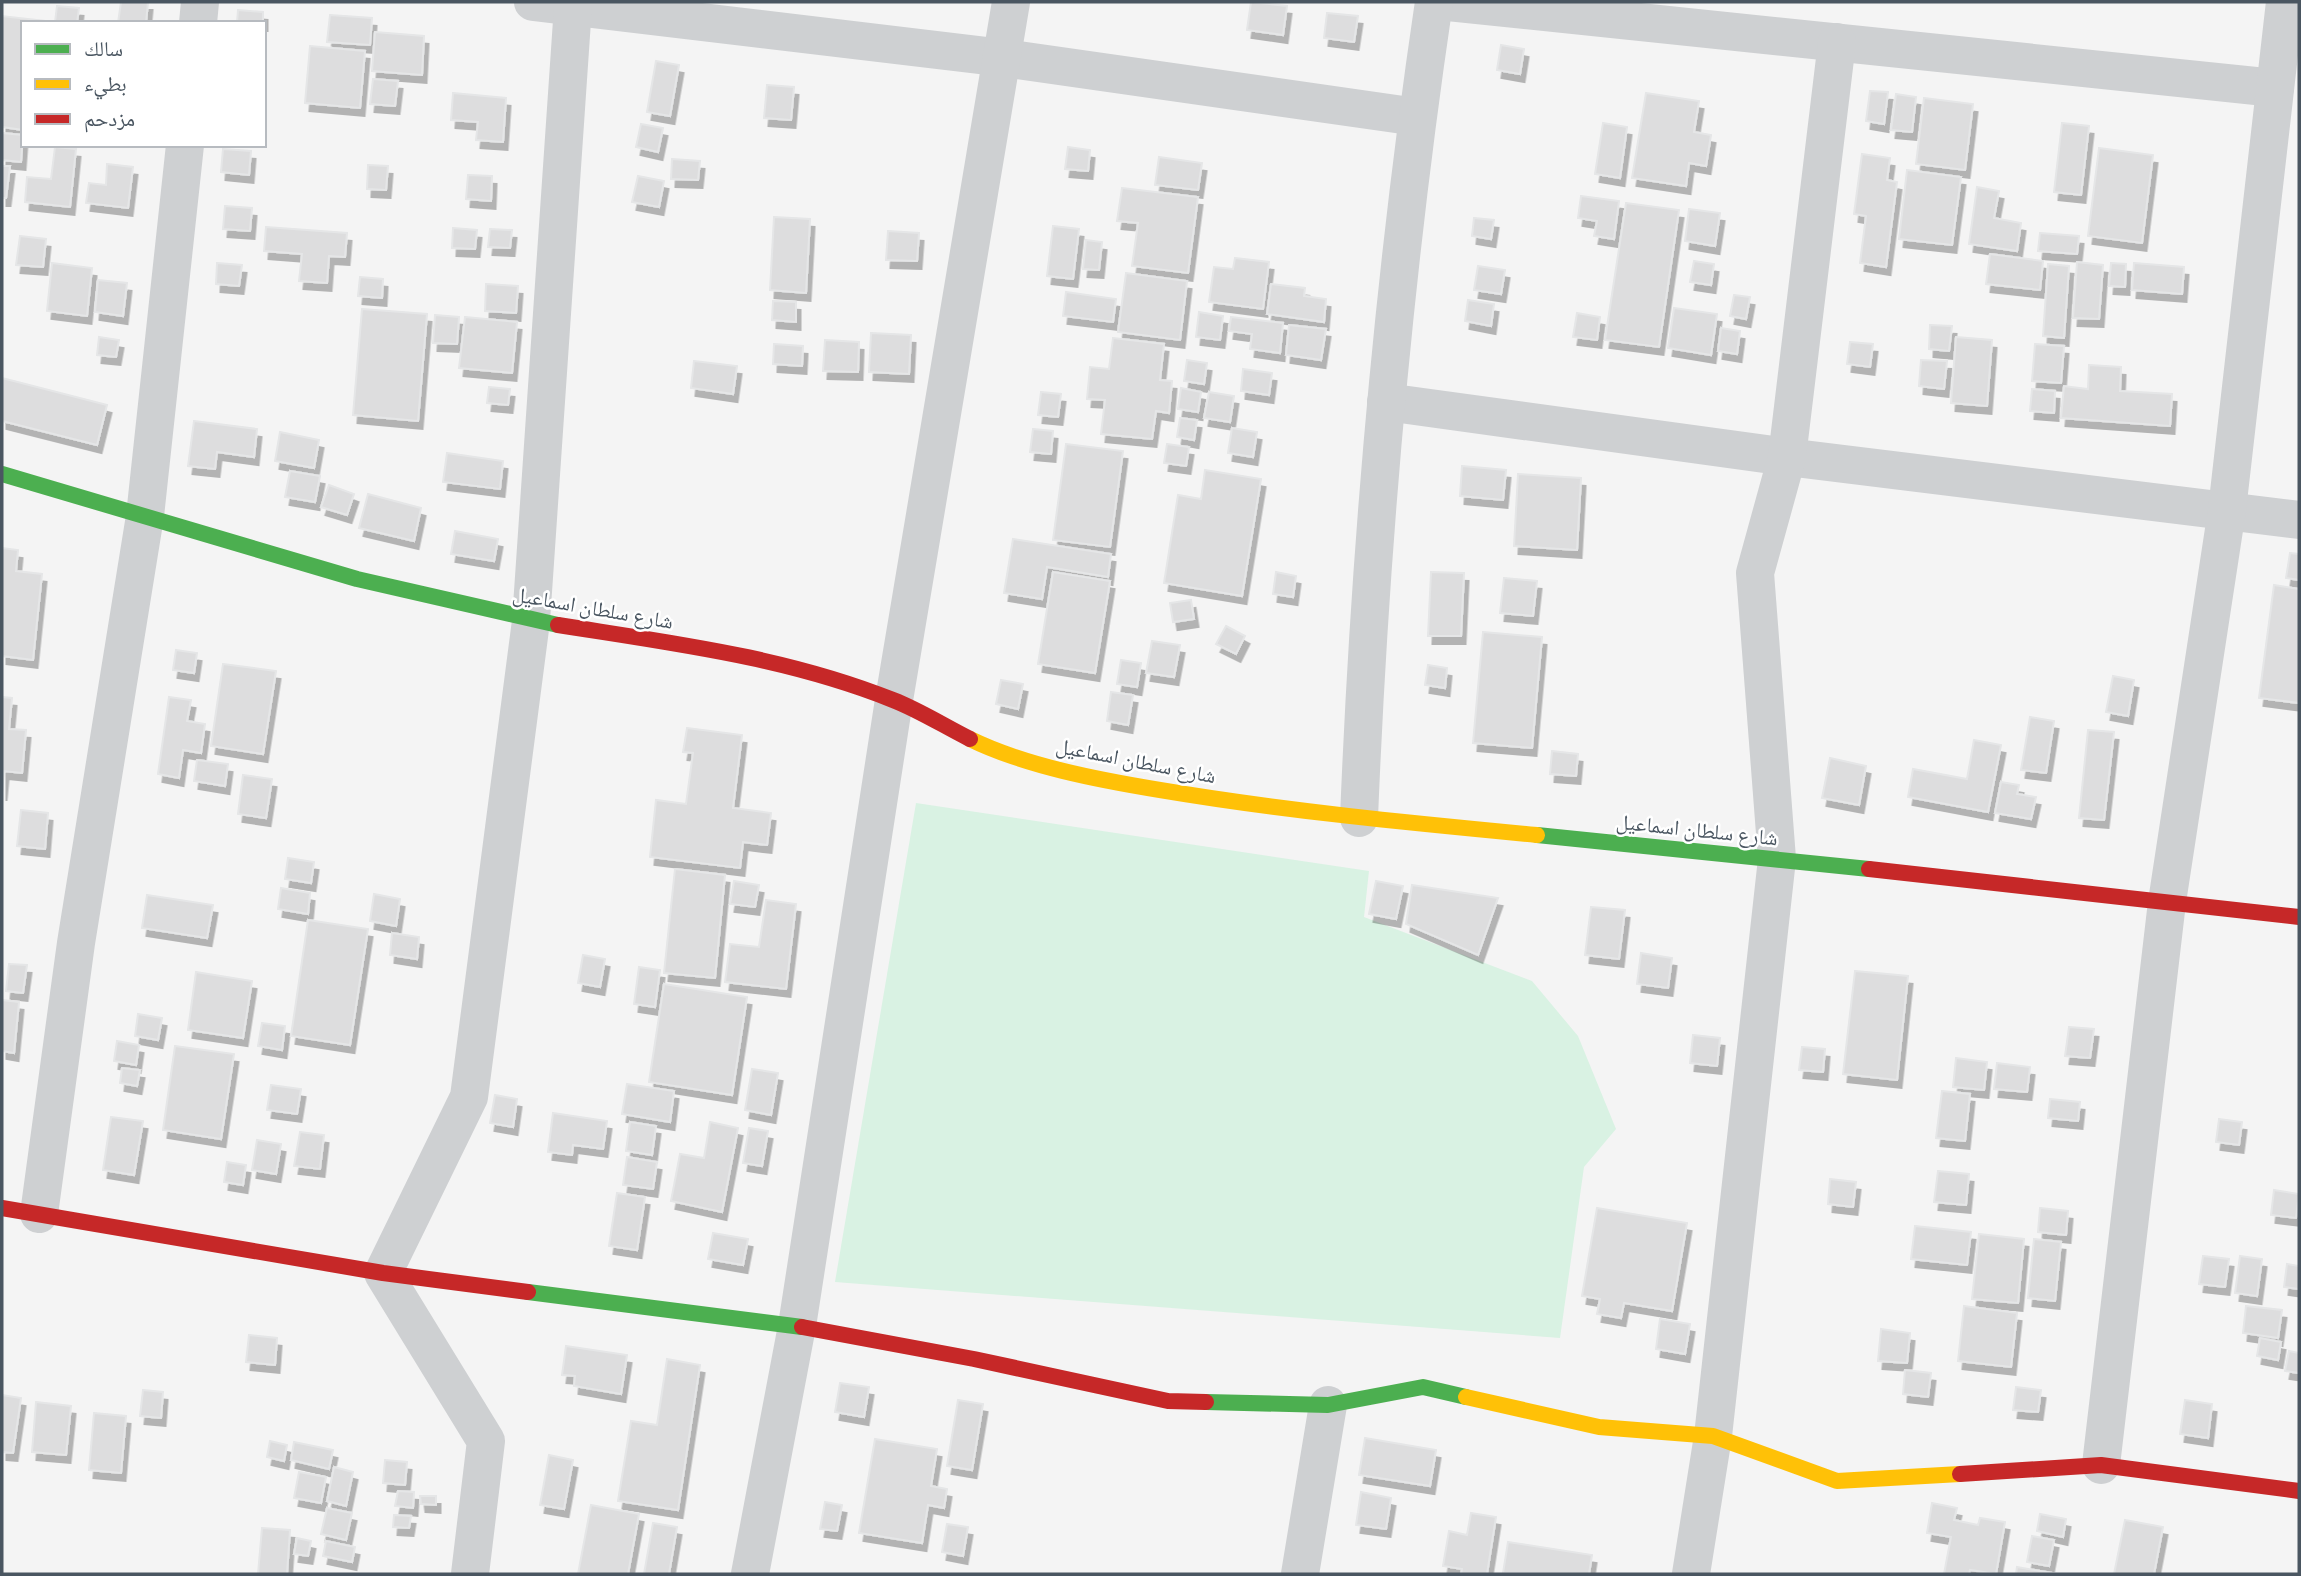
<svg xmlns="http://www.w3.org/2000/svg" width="2301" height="1576" font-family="'Exo 2','Noto Naskh Arabic',sans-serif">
  <defs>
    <filter id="shadow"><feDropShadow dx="4.5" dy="8" stdDeviation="0" flood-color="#0004"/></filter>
  </defs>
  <rect width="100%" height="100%" fill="#f4f4f4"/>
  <!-- green -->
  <polygon fill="#d9f2e3" points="916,803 1369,871 1364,917 1532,981 1578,1036 1616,1129 1584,1167 1560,1338 835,1282"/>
  <!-- building -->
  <g fill="#ddddde" stroke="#e5e6e7" stroke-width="2" filter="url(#shadow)">
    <polygon points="121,2 148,2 146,23 118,23"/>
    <polygon points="1251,2 1287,6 1283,35 1247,30"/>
    <polygon points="57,6 79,8 77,23 23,23 23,130 2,127 2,16 55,22"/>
    <polygon points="238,10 263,12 263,23 237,23"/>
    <polygon points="1327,13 1358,16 1354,42 1324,38"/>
    <polygon points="330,15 372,18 370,45 327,42"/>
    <polygon points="375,32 424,36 422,75 372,71"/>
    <polygon points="1501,45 1524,49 1520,74 1497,70"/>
    <polygon points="310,46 365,51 360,108 305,103"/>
    <polygon points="656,61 679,65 670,116 647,112"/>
    <polygon points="373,79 398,81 395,106 370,104"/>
    <polygon points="767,85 794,87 791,120 764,118"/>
    <polygon points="1870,91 1888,92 1884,124 1866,121"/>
    <polygon points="453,93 506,98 503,142 476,140 478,122 451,120"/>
    <polygon points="1646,93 1699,101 1694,132 1711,135 1706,166 1689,163 1686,186 1632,178"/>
    <polygon points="1896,94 1916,97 1912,132 1891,130"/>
    <polygon points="1924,98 1973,104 1965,170 1916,164"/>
    <polygon points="1603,123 1627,127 1620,178 1595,174"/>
    <polygon points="2062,123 2089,126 2081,195 2054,192"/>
    <polygon points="641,124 663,128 658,152 636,147"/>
    <polygon points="2,133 23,135 21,162 2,160"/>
    <polygon points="55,147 76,149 70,207 25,202 27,177 51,179"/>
    <polygon points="1068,147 1090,150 1088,171 1065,169"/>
    <polygon points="2099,148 2153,155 2142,243 2088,236"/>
    <polygon points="223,149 251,151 249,175 221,172"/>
    <polygon points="1862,154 1890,158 1887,180 1897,182 1886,267 1860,263 1866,216 1854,214"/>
    <polygon points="1159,157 1202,163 1198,190 1155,185"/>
    <polygon points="672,159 700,161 698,180 671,179"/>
    <polygon points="107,164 133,167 128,208 86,203 89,183 106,185"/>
    <polygon points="368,165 388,166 386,190 367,189"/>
    <polygon points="2,166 10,166 6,198 2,198"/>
    <polygon points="1907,170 1961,177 1952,245 1899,239"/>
    <polygon points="468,175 492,176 491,201 466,199"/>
    <polygon points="638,176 664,181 659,207 632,202"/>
    <polygon points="1977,187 1999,191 1994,218 2021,223 2017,251 1969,244"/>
    <polygon points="1122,188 1198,197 1188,273 1132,266 1138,223 1117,221"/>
    <polygon points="1581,196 1619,201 1614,239 1594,236 1597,221 1578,218"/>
    <polygon points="1626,203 1679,210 1659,347 1605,340"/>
    <polygon points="225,206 252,208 250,231 223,229"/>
    <polygon points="1689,209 1720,213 1715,246 1685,241"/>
    <polygon points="774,217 810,219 806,293 770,290"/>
    <polygon points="1474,218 1494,220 1491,239 1472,236"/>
    <polygon points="1053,226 1079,229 1073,279 1047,276"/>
    <polygon points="266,227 347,233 345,257 329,256 327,283 299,281 302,254 264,251"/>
    <polygon points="453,228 477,230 475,249 452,248"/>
    <polygon points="490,229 512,230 510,248 488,247"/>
    <polygon points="888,231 919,233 917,261 886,260"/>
    <polygon points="2040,233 2079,236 2077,254 2038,251"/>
    <polygon points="20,236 46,239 43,267 16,265"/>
    <polygon points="1086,240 1102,242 1099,270 1083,269"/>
    <polygon points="1990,254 2043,261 2040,290 1986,284"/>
    <polygon points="1235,258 1269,262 1263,309 1209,302 1214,267 1233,269"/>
    <polygon points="1694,261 1714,264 1711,285 1690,282"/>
    <polygon points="2077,262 2103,265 2099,319 2073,318"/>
    <polygon points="52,263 92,268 87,316 47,311"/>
    <polygon points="217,263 242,265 239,286 216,284"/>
    <polygon points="2111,263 2126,264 2125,287 2109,286"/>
    <polygon points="2134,263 2184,267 2182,294 2132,290"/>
    <polygon points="2048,264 2069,266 2064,338 2043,336"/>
    <polygon points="1478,266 1505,270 1501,294 1474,290"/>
    <polygon points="1126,273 1187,281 1180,340 1118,332"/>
    <polygon points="360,277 383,279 382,298 358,296"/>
    <polygon points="98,280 127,283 123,316 95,312"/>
    <polygon points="486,284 518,286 516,313 485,311"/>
    <polygon points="1271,284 1305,288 1304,296 1326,299 1324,322 1267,314"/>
    <polygon points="1066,292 1116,299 1113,322 1063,316"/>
    <polygon points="1734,295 1750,297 1746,319 1730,316"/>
    <polygon points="1468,300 1494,304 1491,326 1465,321"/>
    <polygon points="773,301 796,302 796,322 772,320"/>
    <polygon points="1674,308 1717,314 1711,355 1668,348"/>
    <polygon points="362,309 427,314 418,421 353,415"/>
    <polygon points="1199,312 1223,316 1220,340 1196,337"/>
    <polygon points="1577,313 1600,317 1597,340 1573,337"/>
    <polygon points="435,315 459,317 457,344 433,343"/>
    <polygon points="465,317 517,322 512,373 459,368"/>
    <polygon points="1231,317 1283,323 1280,353 1250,349 1252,334 1229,331"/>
    <polygon points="1289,325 1326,329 1321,360 1286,355"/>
    <polygon points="1930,325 1952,326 1949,351 1929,349"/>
    <polygon points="1721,328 1740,331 1737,354 1718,351"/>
    <polygon points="871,333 911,335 909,374 869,372"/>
    <polygon points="99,337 119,340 116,357 97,355"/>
    <polygon points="1956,337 1992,340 1987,406 1951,403"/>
    <polygon points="1113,338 1164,344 1160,380 1172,381 1169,413 1156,411 1152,439 1101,434 1105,400 1087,399 1090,367 1109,369"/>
    <polygon points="825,340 859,342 858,372 823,371"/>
    <polygon points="1850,342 1873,344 1870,367 1847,364"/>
    <polygon points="774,344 803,346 802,366 773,364"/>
    <polygon points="2035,344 2064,346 2061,383 2032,381"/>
    <polygon points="1187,360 1207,363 1204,384 1184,381"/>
    <polygon points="1921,360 1947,361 1944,389 1919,386"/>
    <polygon points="694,361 737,366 733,394 691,388"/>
    <polygon points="2089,365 2121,367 2120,391 2172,394 2170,426 2061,418 2064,386 2088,389"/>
    <polygon points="1243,369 1272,373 1269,395 1241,391"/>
    <polygon points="2,378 107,405 97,445 2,421"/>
    <polygon points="489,387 510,389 508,405 487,403"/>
    <polygon points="1181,388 1201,392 1198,412 1178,409"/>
    <polygon points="2032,389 2055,391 2054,413 2030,411"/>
    <polygon points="1041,392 1061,394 1058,417 1038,415"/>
    <polygon points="1209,392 1234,396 1230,422 1204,418"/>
    <polygon points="1180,418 1197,420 1194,440 1177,437"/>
    <polygon points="194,421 257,429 254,457 217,452 215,469 188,466"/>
    <polygon points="1232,428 1257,432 1253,457 1228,453"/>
    <polygon points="1033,429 1053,431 1051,454 1030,452"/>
    <polygon points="280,432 319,440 314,468 275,461"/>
    <polygon points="1066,444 1123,451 1110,547 1053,540"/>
    <polygon points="1167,444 1189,447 1186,466 1164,463"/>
    <polygon points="447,453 503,461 500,489 443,482"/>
    <polygon points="1462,466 1506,470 1503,500 1460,496"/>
    <polygon points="1205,470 1261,479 1242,596 1164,583 1178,495 1201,499"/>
    <polygon points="290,471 320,476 315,502 285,497"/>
    <polygon points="1518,474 1581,478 1577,550 1514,546"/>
    <polygon points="329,485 354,494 347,515 321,507"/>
    <polygon points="368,494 421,508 414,541 359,528"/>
    <polygon points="455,531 498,539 494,561 451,554"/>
    <polygon points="1013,539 1111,554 1108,577 1047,567 1042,599 1004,593"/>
    <polygon points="2,548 18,550 16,571 42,574 33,660 2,656"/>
    <polygon points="2290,553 2299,554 2299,580 2286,578"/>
    <polygon points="1053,572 1110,581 1095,673 1038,664"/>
    <polygon points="1276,572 1296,576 1293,597 1273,594"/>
    <polygon points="1431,572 1464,573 1461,636 1428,636"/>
    <polygon points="1504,578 1537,581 1533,616 1500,613"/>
    <polygon points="2274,585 2299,589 2299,703 2259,698"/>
    <polygon points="1191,600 1194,619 1173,622 1170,603"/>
    <polygon points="1226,626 1245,636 1236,654 1216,644"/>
    <polygon points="1483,632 1542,637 1532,748 1473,743"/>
    <polygon points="1152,641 1180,645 1174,677 1146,673"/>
    <polygon points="176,650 197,653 194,673 173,670"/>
    <polygon points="1121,660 1141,663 1137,687 1117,684"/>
    <polygon points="223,664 276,671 263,754 211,746"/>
    <polygon points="1428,665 1447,668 1445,688 1425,685"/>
    <polygon points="2113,676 2134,680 2128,716 2106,712"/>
    <polygon points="1001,680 1023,684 1018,709 996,704"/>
    <polygon points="1111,692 1133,695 1128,725 1107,721"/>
    <polygon points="2,697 12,698 9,729 26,730 22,773 4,771 2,793"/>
    <polygon points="169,697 191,700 187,721 205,724 201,753 183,750 179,778 158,774"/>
    <polygon points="2030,717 2054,721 2046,773 2021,770"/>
    <polygon points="687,728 742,735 733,808 771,813 767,845 743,842 740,868 650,857 656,800 686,804 693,753 683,752"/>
    <polygon points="2088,730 2114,732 2104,820 2079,818"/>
    <polygon points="1974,740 2001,745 1988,812 1908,797 1913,769 1967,779"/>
    <polygon points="1552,751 1578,754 1576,776 1550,774"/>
    <polygon points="1830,758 1866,766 1859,805 1822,798"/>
    <polygon points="197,760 228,764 225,786 194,781"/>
    <polygon points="243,775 272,779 266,818 238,814"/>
    <polygon points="2001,782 2019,785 2017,794 2036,797 2031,819 1995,813"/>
    <polygon points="21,810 48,813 45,849 17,846"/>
    <polygon points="288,858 314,862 311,883 285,879"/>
    <polygon points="675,869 725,875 715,978 664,973"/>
    <polygon points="734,881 759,885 755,907 730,904"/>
    <polygon points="1376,881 1403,886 1396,919 1369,914"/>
    <polygon points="1412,885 1498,898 1478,955 1406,924"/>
    <polygon points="281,888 310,893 308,914 278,909"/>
    <polygon points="374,894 400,899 396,926 370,921"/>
    <polygon points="147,895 213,905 207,938 142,928"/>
    <polygon points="766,900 796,904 786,989 725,982 730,944 759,947"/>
    <polygon points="1591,907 1625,910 1619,959 1585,955"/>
    <polygon points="308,920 368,929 350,1045 291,1036"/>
    <polygon points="392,933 419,937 417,959 390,955"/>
    <polygon points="1641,953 1672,958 1668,988 1637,984"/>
    <polygon points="583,955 605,959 600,987 578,983"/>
    <polygon points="9,964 27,965 23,993 6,991"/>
    <polygon points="639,967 660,970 655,1007 634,1004"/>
    <polygon points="1855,971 1908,976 1897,1080 1843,1074"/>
    <polygon points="196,972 252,981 243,1038 188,1030"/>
    <polygon points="664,984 747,997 732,1095 649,1082"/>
    <polygon points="2,1000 19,1002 14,1053 2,1051"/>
    <polygon points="138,1014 162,1018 158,1040 135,1036"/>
    <polygon points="262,1023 285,1026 282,1050 258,1046"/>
    <polygon points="2069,1027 2094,1029 2090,1058 2065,1056"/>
    <polygon points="1693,1035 1720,1038 1717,1066 1690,1063"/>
    <polygon points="117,1041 139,1045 136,1065 114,1061"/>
    <polygon points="175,1046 234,1054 221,1139 163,1130"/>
    <polygon points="1802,1047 1825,1049 1823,1072 1799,1070"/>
    <polygon points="1956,1058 1987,1062 1984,1090 1953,1087"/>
    <polygon points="1997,1063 2030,1067 2027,1092 1994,1089"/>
    <polygon points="122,1068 140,1070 137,1086 120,1083"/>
    <polygon points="752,1069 778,1073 771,1115 745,1110"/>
    <polygon points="627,1084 674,1091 670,1122 622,1114"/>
    <polygon points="271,1085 301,1089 297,1114 267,1110"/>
    <polygon points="1942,1091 1970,1094 1965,1141 1936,1138"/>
    <polygon points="495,1095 517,1099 513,1127 490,1123"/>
    <polygon points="2050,1099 2080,1102 2078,1121 2048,1118"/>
    <polygon points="553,1113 607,1121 603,1149 573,1145 572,1155 548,1152"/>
    <polygon points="111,1117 143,1121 134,1175 103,1170"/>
    <polygon points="2219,1119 2242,1122 2239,1145 2216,1142"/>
    <polygon points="630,1122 656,1126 652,1155 626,1151"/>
    <polygon points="710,1122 738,1128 722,1212 671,1201 680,1154 704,1158"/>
    <polygon points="749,1128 768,1131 762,1166 743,1163"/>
    <polygon points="300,1132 324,1135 320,1169 294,1166"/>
    <polygon points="257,1140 281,1144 276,1174 252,1170"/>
    <polygon points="627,1157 657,1162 653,1189 623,1185"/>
    <polygon points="227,1162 246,1165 243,1185 224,1182"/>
    <polygon points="1938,1171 1969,1174 1966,1205 1934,1202"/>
    <polygon points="1830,1179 1856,1182 1853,1207 1828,1204"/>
    <polygon points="2274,1190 2299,1194 2296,1218 2271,1215"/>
    <polygon points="617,1193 645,1197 637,1250 609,1246"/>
    <polygon points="1597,1208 1687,1223 1672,1311 1624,1303 1621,1318 1597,1314 1600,1299 1582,1296"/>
    <polygon points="2040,1208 2068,1211 2066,1235 2038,1232"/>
    <polygon points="1915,1226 1971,1232 1967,1265 1911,1259"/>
    <polygon points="713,1233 748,1239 743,1265 708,1259"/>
    <polygon points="1979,1234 2024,1239 2018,1303 1972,1299"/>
    <polygon points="2034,1239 2061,1242 2055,1301 2028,1298"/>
    <polygon points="2203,1256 2229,1259 2225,1287 2199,1284"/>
    <polygon points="2240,1256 2262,1259 2257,1296 2235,1293"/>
    <polygon points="2287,1264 2299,1266 2299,1289 2284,1287"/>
    <polygon points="1964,1306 2017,1313 2011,1367 1958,1361"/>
    <polygon points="2246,1306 2282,1310 2278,1338 2243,1333"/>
    <polygon points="1660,1319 1690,1324 1685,1354 1656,1349"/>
    <polygon points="1881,1329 1910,1333 1907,1363 1878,1361"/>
    <polygon points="249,1335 277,1338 275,1365 246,1362"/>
    <polygon points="2260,1338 2281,1342 2278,1360 2257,1356"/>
    <polygon points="566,1346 627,1355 621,1394 574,1386 575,1376 562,1375"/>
    <polygon points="2289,1351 2299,1353 2299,1373 2285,1371"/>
    <polygon points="667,1359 700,1365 678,1510 618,1501 631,1421 657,1425"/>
    <polygon points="1905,1370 1931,1373 1928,1397 1903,1394"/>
    <polygon points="840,1383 869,1387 864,1417 835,1412"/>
    <polygon points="2016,1387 2041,1390 2038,1412 2013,1410"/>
    <polygon points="143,1390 163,1392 161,1418 140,1416"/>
    <polygon points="2,1395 21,1398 13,1453 2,1452"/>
    <polygon points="958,1400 983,1404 972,1470 947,1466"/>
    <polygon points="2185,1400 2212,1404 2208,1438 2180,1434"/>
    <polygon points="36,1402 71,1406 66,1455 32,1452"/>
    <polygon points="94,1413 126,1416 121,1473 89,1470"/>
    <polygon points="1365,1438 1436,1450 1430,1486 1359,1475"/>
    <polygon points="875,1439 937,1449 931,1486 947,1489 944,1508 928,1505 922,1543 859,1533"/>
    <polygon points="270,1441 287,1445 284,1461 267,1457"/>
    <polygon points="294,1442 333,1450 329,1469 291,1460"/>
    <polygon points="549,1455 573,1460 564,1509 540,1505"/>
    <polygon points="385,1460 407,1462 405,1485 383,1483"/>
    <polygon points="334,1467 353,1472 346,1506 327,1501"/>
    <polygon points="299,1472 326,1477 321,1503 294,1498"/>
    <polygon points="398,1491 414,1492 413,1508 395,1506"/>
    <polygon points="1361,1492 1391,1498 1386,1529 1356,1525"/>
    <polygon points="420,1496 436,1496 436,1505 421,1504"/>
    <polygon points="825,1502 842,1505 837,1531 820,1529"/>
    <polygon points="1932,1503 1957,1508 1954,1520 1978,1525 1980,1518 2005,1522 1996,1574 1970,1570 1969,1574 1944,1574 1951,1537 1927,1533"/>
    <polygon points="591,1505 639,1514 628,1574 578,1574"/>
    <polygon points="327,1508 352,1513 346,1540 321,1534"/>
    <polygon points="1471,1513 1496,1517 1487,1574 1461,1574 1462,1569 1443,1566 1449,1531 1467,1535"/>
    <polygon points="2040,1514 2066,1519 2063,1537 2037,1531"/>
    <polygon points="394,1515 411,1516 409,1528 393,1527"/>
    <polygon points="2125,1520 2163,1527 2154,1574 2114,1574"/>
    <polygon points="653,1523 677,1527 669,1574 644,1574"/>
    <polygon points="947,1524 968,1527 963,1556 942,1552"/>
    <polygon points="262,1528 290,1530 287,1574 258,1574"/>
    <polygon points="2032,1536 2054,1540 2049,1566 2027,1562"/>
    <polygon points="297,1538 311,1541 308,1556 294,1554"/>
    <polygon points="326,1541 355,1547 352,1562 323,1556"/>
    <polygon points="1508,1542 1592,1555 1589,1574 1503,1573"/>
    <polygon points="2017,1567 2058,1574 2016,1574"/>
  </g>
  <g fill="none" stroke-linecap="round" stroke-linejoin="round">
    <!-- street -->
    <g stroke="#ced0d2" stroke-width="38">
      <polyline points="533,2 1004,58 1417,117"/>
      <polyline points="1448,2 2275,88"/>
      <polyline points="198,23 200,2"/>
      <polyline points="1386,402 1787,457 2299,520"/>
      <path d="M1359,818c11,-273 35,-546 75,-816"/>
      <polyline points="39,1214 76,943 145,516 185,145"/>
      <polyline points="2101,1465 2167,902 2227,510 2285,2"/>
      <polyline points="470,1574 486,1441 383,1273 469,1097 531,621 573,6"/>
      <polyline points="750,1574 797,1326 894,700 1011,2"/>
      <polyline points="1300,1574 1328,1405"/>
      <polyline points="1691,1574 1713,1436 1777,859 1755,573 1787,457 1837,42"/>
    </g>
    <!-- fast -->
    <g stroke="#4caf50" stroke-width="16">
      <polyline points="2,474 357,579 558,625"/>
      <polyline points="1537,835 1869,869"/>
      <polyline points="528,1292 802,1327"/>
      <polyline points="1206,1402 1328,1405 1423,1387 1466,1397"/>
    </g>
    <!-- slow -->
    <g stroke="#ffc107" stroke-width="16">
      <path d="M970,739c55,27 129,41 190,51 125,21 251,33 377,45"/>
      <polyline points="1466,1397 1599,1427 1713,1436 1837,1481 1960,1474"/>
    </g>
    <!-- jam -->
    <g stroke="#c62828" stroke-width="16">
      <path d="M558,625c113,18 228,32 335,75 26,10 51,26 77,39"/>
      <polyline points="1869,869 2299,917"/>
      <polyline points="2,1208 383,1273 528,1292"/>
      <polyline points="802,1327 974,1359 1168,1401 1206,1402"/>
      <polyline points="1960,1474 2101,1465 2299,1491"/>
    </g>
  </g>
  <g text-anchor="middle" stroke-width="5" stroke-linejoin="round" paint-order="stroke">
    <!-- street labels -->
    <g font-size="21" fill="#4a5661" stroke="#fff">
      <text transform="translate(593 608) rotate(10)" y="7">شارع سلطان اسماعيل</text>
      <text transform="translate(1136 761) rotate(11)" y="7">شارع سلطان اسماعيل</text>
      <text transform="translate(1697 830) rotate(6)" y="7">شارع سلطان اسماعيل</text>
    </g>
  </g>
  <!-- border -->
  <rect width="2301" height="1576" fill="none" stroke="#4a5661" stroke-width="7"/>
  <!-- legend -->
  <rect x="21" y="21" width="245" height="126" fill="#ffffff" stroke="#b7bbc0" stroke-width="2"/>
  <rect x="35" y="44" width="35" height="10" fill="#4caf50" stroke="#b7bbc0" stroke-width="2"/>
  <text x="84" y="56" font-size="21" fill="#4a5661">سالك</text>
  <rect x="35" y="79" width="35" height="10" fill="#ffc107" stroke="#b7bbc0" stroke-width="2"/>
  <text x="84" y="91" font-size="21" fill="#4a5661">بطيء</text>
  <rect x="35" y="114" width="35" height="10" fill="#c62828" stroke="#b7bbc0" stroke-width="2"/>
  <text x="84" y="126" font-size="21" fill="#4a5661">مزدحم</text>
</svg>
